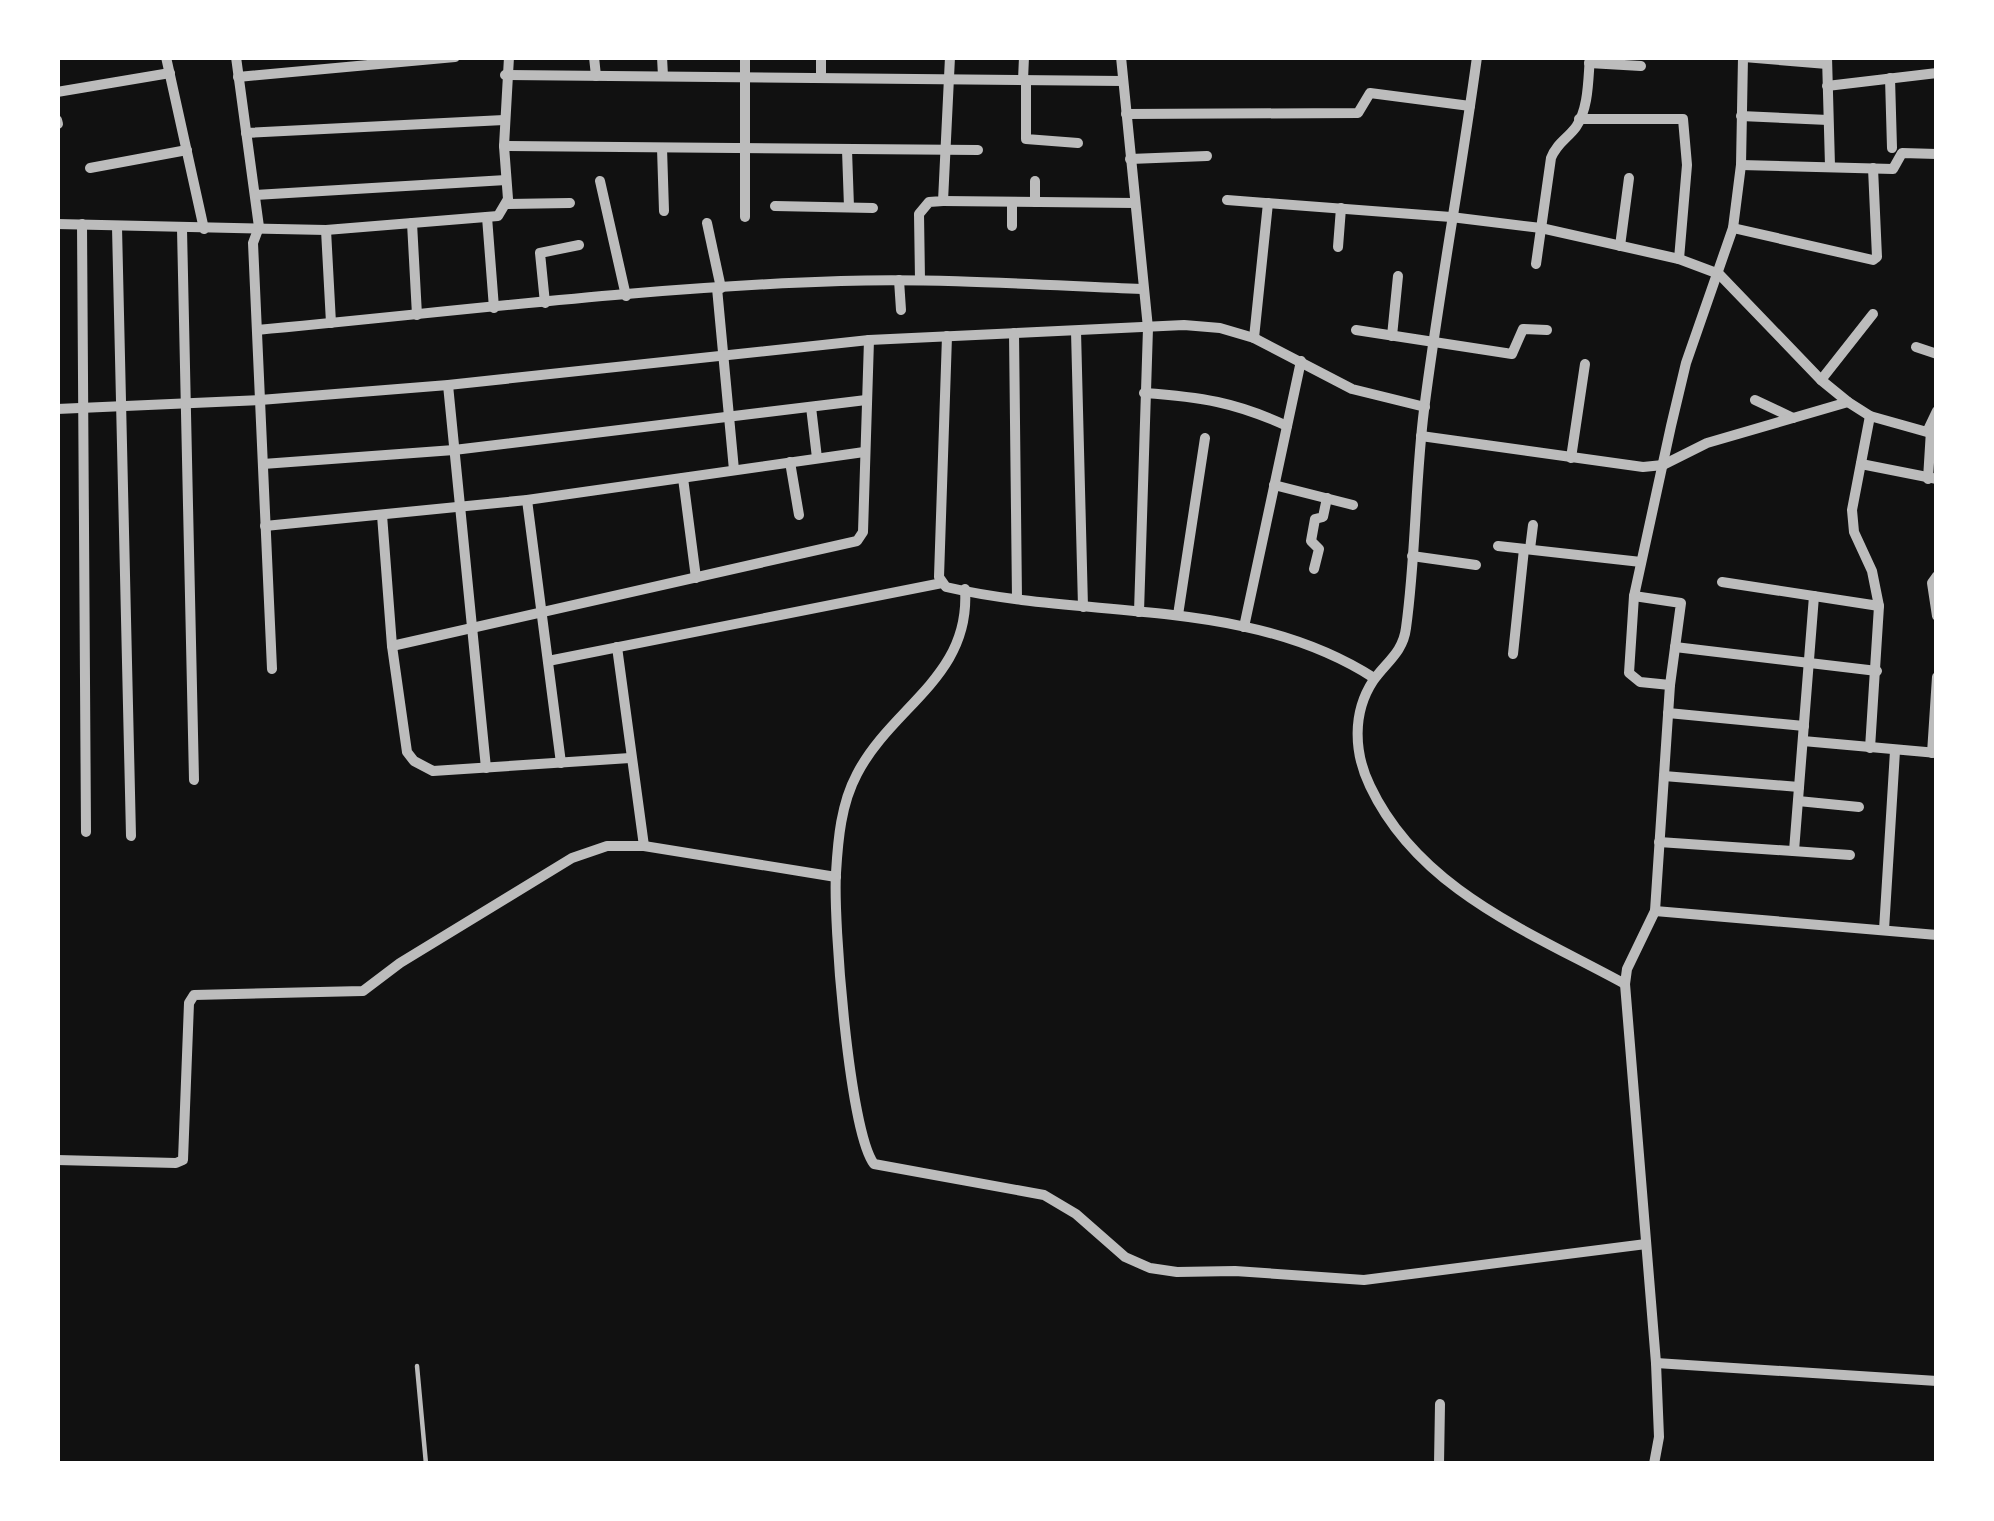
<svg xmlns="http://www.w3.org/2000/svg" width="1994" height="1521" font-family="Helvetica,sans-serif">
  <rect width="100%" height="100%" fill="#111"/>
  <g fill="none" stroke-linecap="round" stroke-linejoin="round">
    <!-- service -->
    <polyline stroke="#bcbcbc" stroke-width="4.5" points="417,1366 426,1464"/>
    <!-- minor -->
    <g stroke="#bcbcbc" stroke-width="10">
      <polyline points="166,57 204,229"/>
      <polyline points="236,57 259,227 253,243 272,669"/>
      <polyline points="594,57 596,76"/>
      <polyline points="662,57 663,76"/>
      <polyline points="1121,57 1148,328 1139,612"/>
      <path d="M1477,57c-16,118 -38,235 -53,353 -9,72 -8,146 -18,218 -3,25 -21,35 -33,53 -21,32 -19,72 -3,105 49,104 160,146 255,198"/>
      <polyline points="1744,57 1827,64"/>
      <polyline points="1827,57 1830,166"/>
      <polyline points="1589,63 1641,66"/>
      <polyline points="505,75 1123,81"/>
      <polyline points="238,77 455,57"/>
      <polyline points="821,78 821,57"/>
      <polyline points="1890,78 1892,148"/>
      <polyline points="1023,80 1024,57"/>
      <polyline points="1026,80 1026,139 1078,143"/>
      <polyline points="1827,86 1937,73"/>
      <polyline points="57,92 170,73"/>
      <polyline points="1126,114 1358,113 1370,93 1470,106"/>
      <polyline points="1741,116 1828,120"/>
      <polyline points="1579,119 1683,119 1687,165 1679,259"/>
      <polyline points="57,120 58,124"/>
      <polyline points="246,133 504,120"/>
      <polyline points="504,146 978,150"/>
      <polyline points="662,148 664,211"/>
      <polyline points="847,150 849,207"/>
      <polyline points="1130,159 1207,156"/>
      <polyline points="1741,165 1893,169 1902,153 1937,154"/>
      <polyline points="90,168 187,150"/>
      <polyline points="600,181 626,296"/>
      <polyline points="255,195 506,180"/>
      <polyline points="1227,200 1451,217 1541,228 1679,259 1719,274 1821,380 1848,402 1870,416 1927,432 1937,411"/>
      <polyline points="943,201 1135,203"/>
      <polyline points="1012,202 1012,226"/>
      <polyline points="1035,202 1035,181"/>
      <polyline points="508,204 570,203"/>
      <polyline points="775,206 873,208"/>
      <polyline points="487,217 494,308"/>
      <polyline points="745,217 745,57"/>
      <polyline points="412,223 417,315"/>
      <polyline points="707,223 721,288"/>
      <polyline points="57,224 326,230 498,216 508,199 504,146 509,57"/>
      <polyline points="82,224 86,832"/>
      <polyline points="117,227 131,836"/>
      <polyline points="1733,228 1873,260 1877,257 1873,168"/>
      <polyline points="182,229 194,780"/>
      <polyline points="326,230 331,323"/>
      <polyline points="1620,246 1629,178"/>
      <polyline points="1338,247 1341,208"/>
      <path d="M1536,264l15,-106c6,-15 16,-19 25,-31 13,-19 12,-48 14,-70"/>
      <polyline points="899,280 901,310"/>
      <polyline points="920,280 919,214 929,202 943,201 950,57"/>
      <polyline points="717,288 734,470"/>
      <polyline points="545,303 540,253 579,245"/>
      <path d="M257,330c194,-18 389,-43 584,-49 100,-3 201,4 301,8"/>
      <polyline points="1356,330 1512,354 1523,329 1547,330"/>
      <polyline points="1076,331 1083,607"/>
      <polyline points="1014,333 1017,599"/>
      <path d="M947,336l-8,241 7,10c142,33 301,9 428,91"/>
      <polyline points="1392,336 1398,276"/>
      <polyline points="1254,338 1268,203"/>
      <polyline points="1916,347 1937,354"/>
      <polyline points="1821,380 1873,314"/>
      <polyline points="448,385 486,768"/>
      <path d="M1144,393c57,4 91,9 143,33"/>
      <polyline points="1755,400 1793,418"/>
      <polyline points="811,407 817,458"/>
      <polyline points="57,409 260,400 448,385 869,340 1184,325 1220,328 1254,338 1352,389 1425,407"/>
      <polyline points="1870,416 1852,510 1854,532 1872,571 1879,606 1870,748"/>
      <polyline points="1421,436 1643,467 1663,465 1707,443 1848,402"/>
      <polyline points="1571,458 1585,364"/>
      <polyline points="790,462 799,515"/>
      <polyline points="263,464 454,450 866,400"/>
      <polyline points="1861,464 1937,479"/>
      <polyline points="683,478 696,578"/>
      <polyline points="1928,479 1931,430"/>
      <polyline points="1274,485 1353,505"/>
      <polyline points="527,500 561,763"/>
      <polyline points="382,515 392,646 407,752 414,761 433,771 630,758"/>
      <polyline points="265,526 527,500 864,452"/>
      <polyline points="1498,546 1641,562"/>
      <polyline points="1530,549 1533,525"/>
      <polyline points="1412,556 1476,565"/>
      <polyline points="1314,569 1319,549 1311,541 1315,519 1323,517 1327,498"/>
      <polyline points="1937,576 1932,583 1937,616"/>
      <polyline points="1722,582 1879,606"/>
      <path d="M965,589c6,88 -73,117 -108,185 -16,30 -19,65 -21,99 -3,47 13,258 38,291l170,31 32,19 49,43 25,11 27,4 58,-1 129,9 282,-36"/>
      <polyline points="1634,596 1681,603 1670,685 1655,911 1627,969 1625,984 1656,1363 1659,1437 1654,1464"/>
      <polyline points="1178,615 1205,438"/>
      <polyline points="1244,627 1301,361"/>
      <polyline points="392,646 857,541 863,532 869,340"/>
      <polyline points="617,647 644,846"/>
      <polyline points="1675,647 1877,671"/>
      <polyline points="1513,654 1524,549"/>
      <polyline points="548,661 942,583"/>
      <polyline points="1670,685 1640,682 1629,673 1634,596 1671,426 1686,363 1733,228 1741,165 1743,57"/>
      <polyline points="1668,713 1804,726"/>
      <polyline points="1803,741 1937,753"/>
      <polyline points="1932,753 1937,677"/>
      <polyline points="1664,776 1799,787"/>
      <polyline points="1798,801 1859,807"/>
      <polyline points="1659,842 1850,855"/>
      <polyline points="1794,851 1814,596"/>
      <polyline points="1655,911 1937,935"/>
      <polyline points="1884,930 1895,751"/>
      <polyline points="57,1160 176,1163 183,1160 189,1003 194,995 363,991 400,963 572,858 607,846 644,846 836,877"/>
      <polyline points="1656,1363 1937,1381"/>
      <polyline points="1439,1464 1440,1404"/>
    </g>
  </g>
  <!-- border -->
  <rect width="1994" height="1521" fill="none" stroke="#ffffff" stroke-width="120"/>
</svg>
